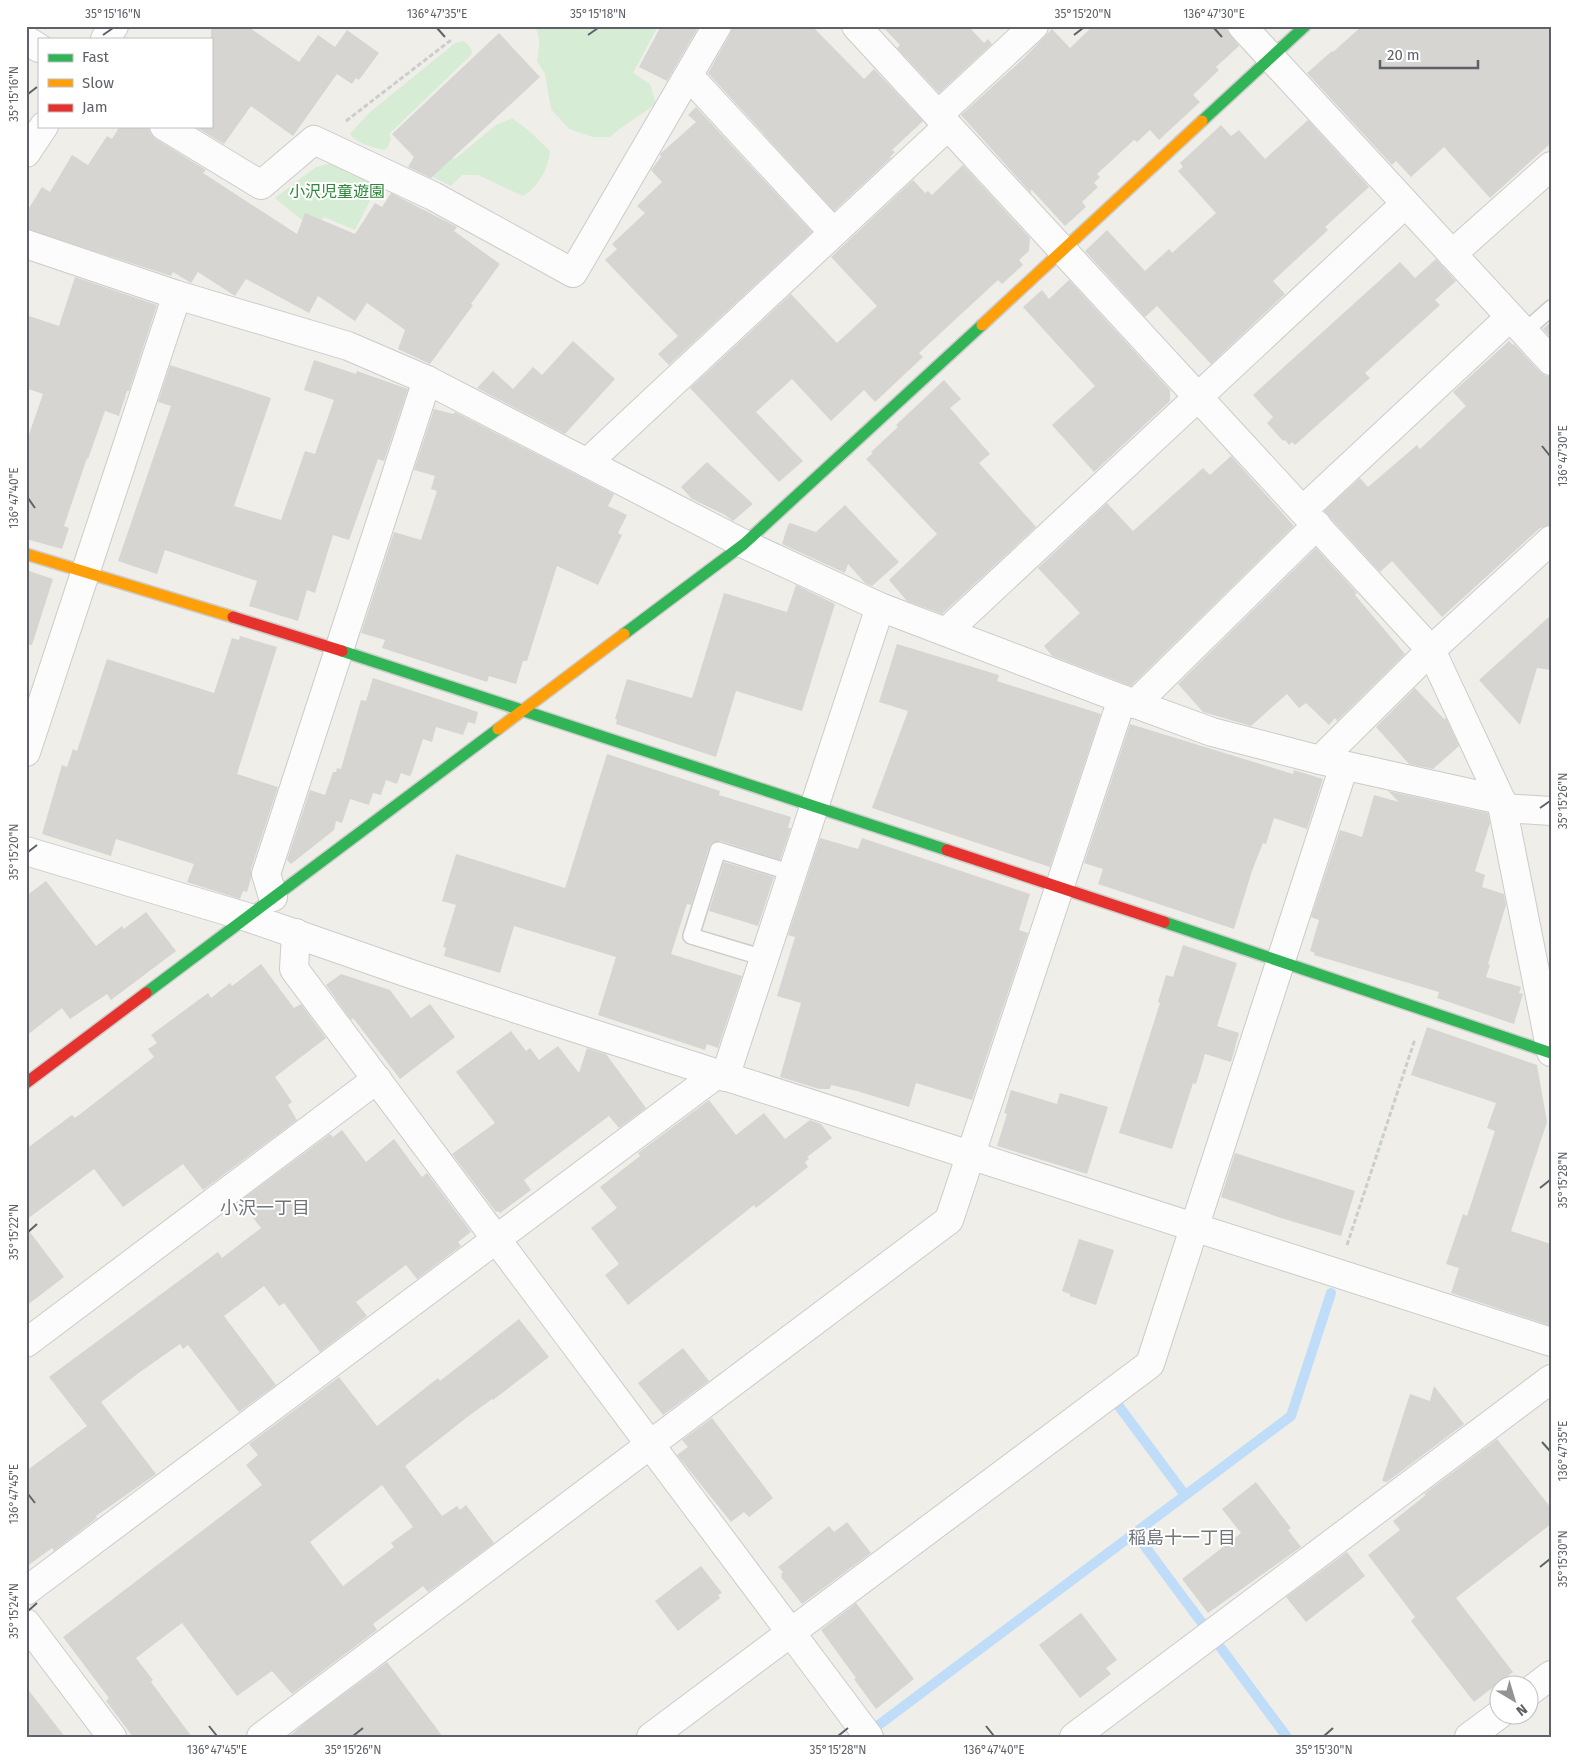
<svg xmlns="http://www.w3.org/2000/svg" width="1577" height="1763" font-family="'Fira Sans','Noto Sans JP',sans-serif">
  <rect width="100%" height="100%" fill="#efeee9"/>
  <!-- green -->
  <g fill="#d7ecd5">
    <path d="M535,26h123l-25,47 17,11 6,19c-15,13 -32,21 -46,34h-17l-24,-8 -18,-20 -6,-35 -8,-13c2,-12 4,-23 -2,-35z"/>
    <path d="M464,41l7,7 1,5 -3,4 -80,77 2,5 -3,8 -4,3c-12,-3 -27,-6 -34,-16l19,-21 86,-70z"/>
    <path d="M512,118l16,12 22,21c-1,16 -12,37 -27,45l-45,-21h-16l-11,11 -18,-9 -6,-9 19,-11 9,2 41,-34z"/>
    <polygon points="340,161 381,179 355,230 324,217 314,230 275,198 316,167"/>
  </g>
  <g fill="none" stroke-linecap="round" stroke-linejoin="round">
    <!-- stream -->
    <g stroke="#bfdcf8" stroke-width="10">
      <polyline points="1118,1405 1185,1495"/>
      <polyline points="1135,1533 1205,1627"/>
      <polyline points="1221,1648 1287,1737"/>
      <polyline points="880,1724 1291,1416 1331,1293"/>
    </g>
  </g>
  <!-- building -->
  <g fill="#d6d5d2" fill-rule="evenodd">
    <polygon points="211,26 247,26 299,62 318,35 335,47 347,30 379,53 359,80 356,78 352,84 337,74 293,136 251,106 224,144 194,126 211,126"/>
    <polygon points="661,26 699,26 667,81 639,67"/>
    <polygon points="733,26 812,26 864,79 874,69 923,121 892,150 895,152 890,157 891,158 834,211 708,73 730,34"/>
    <polygon points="882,26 968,26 984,43 988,39 992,44 939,93 897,48 900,45"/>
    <polygon points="1093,26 1224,26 1239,46 1216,67 1219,70 1193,95 1200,102 1159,140 1150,130 1137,142 1134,140 1097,174 1100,177 1094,183 1098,187 1082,202 1086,207 1065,226 1031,189 1031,193 961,115 1024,58 1052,29 1070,48"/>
    <polygon points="1362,26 1551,26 1551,143 1490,198 1444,147 1411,177 1396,161 1392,165 1307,73 1332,51 1333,52"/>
    <polygon points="499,33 540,77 431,178 408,167 414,157 392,134"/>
    <polygon points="696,107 812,232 669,365 658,354 678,336 605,260 617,249 612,244 645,213 637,206 662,182 651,170 661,157 660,154 696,122 688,115"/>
    <polygon points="1308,120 1369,187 1325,227 1328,230 1273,281 1285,294 1211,364 1157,306 1145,317 1085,251 1107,230 1145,271 1169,249 1172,253 1216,213 1178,171 1183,167 1180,163 1221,125 1231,136 1239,130 1265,159"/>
    <polygon points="120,126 148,126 151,134 156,139 206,170 203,173 297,234 305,213 355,234 375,203 382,207 391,193 457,227 454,231 500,264 471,304 473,305 430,364 398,349 405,330 367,303 355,321 318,296 309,313 246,279 235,296 198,272 191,283 173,272 171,276 26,229 26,213 42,187 50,192 72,155 88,165 107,136 112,139"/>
    <polygon points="963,165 1030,238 1029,251 1019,260 1023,265 1002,284 998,280 919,353 923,357 875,402 864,390 831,421 792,379 756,412 803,461 779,482 690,388 791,294 837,343 877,306 831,257 913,180 925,193 928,191 932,195"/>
    <polygon points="1436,259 1456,281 1435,300 1440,305 1365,373 1370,378 1295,445 1292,442 1289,445 1285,440 1283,441 1267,423 1273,417 1253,395 1400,262 1415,278"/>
    <polygon points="75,277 157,305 129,391 127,391 119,416 105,411 88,459 87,458 64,526 69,528 62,549 26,539 26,443 43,394 26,388 26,315 59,326"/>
    <polygon points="1069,280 1170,390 1170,401 1094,472 1052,425 1095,386 1023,307 1042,290 1049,299"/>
    <polygon points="1551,322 1551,338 1543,329"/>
    <polygon points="573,341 615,379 565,434 477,388 493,371 513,389 533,367 542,375"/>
    <polygon points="1509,341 1513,345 1514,344 1540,372 1546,376 1551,376 1551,525 1540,528 1442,617 1392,561 1380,572 1324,511 1360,478 1368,487 1417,445 1420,449 1466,406 1453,392"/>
    <polygon points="314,360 356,374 357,371 408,389 384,461 378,459 349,540 333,535 315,593 307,590 298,621 249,606 257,581 165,550 157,574 118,561 171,406 158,402 170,365 271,398 234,506 281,520 305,451 315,454 334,400 304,390"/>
    <polygon points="944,380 961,399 950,408 990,454 979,463 1036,527 942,614 907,601 889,580 937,534 866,459 873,453 871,452 898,427 896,425"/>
    <polygon points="434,409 453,414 455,412 614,494 608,506 627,515 618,533 622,535 598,585 557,566 527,661 523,661 516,684 489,676 487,682 382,648 385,640 361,633 394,532 421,540 437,491 431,489 435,476 414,470"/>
    <polygon points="1231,456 1294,526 1131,686 1052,656 1044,646 1080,613 1038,568 1107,503 1133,531 1203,468 1210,475"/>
    <polygon points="707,462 753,504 733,521 725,515 692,499 681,487"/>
    <polygon points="845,505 899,562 872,586 865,583 848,564 845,573 782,544 788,525 790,523 816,532"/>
    <polygon points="1316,548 1357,593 1355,595 1405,654 1337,721 1335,718 1329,725 1306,703 1299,708 1287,694 1251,726 1203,712 1178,684"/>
    <polygon points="26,570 53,579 32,645 26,644"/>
    <polygon points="796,585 835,604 802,711 736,691 716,757 616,724 617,719 615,719 627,679 692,698 724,593 787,612"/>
    <polygon points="1551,615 1551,670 1537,668 1520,725 1479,680"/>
    <polygon points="240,636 277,647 237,774 278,787 251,869 251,878 247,892 243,891 240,899 187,882 194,864 116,839 111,856 42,834 62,765 67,767 73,749 77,751 107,659 214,693 232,638 239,640"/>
    <polygon points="897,644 999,675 997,681 1101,714 1050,867 872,808 908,711 879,702"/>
    <polygon points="373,678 478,712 475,724 468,722 463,735 436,727 432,742 423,739 411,775 409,776 401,773 397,784 386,780 381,795 373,793 369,805 350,799 342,823 336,821 334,830 291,864 287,860 310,790 325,795 333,772 336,772 337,768 341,769 361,700 366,701"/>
    <polygon points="1415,688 1444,719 1446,718 1459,746 1433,769 1409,764 1376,727"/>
    <polygon points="1130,724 1293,774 1294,770 1323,779 1307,829 1274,818 1266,844 1263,843 1252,871 1234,929 1098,884 1103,869 1084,863"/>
    <polygon points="607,754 720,791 719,795 791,817 788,828 791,828 780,860 721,841 712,843 709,847 691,905 687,904 671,954 742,976 718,1048 707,1044 705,1050 598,1015 616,957 514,926 500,973 444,956 446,948 443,947 456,905 442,901 456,854 565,888"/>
    <polygon points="1388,791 1488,813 1490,823 1475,871 1485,875 1482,887 1504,894 1506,905 1488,964 1490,965 1486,977 1521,987 1519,993 1523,994 1514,1024 1437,998 1439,992 1314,955 1315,953 1310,951 1319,920 1311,917 1340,830 1362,837 1374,795 1399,802"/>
    <polygon points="820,838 858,849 862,838 1030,894 1019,930 1028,933 972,1100 916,1083 909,1107 857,1091 831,1085 830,1089 819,1089 780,1077 801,1003 777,996 795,937 788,935"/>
    <polygon points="724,862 774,877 758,926 709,911"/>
    <polygon points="46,881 96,946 122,926 124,929 146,912 176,951 111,1000 107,994 70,1019 62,1008 26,1036 26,896"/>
    <polygon points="1183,945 1237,963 1217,1026 1239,1033 1231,1062 1205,1054 1196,1084 1193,1083 1172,1149 1119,1133 1160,1003 1158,1002 1166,975 1173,977"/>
    <polygon points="261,964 294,1008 301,1004 326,1038 275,1077 292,1102 288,1105 297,1120 203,1190 183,1164 123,1207 94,1169 26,1220 26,1149 72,1115 75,1118 154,1057 148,1049 157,1043 151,1035 208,993 211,998 230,983 232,986"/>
    <polygon points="341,974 390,990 411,1018 430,1004 455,1037 400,1079 353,1018 351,1020 326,985"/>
    <polygon points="1427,1027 1537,1065 1547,1122 1511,1231 1551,1244 1551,1326 1451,1293 1459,1268 1446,1264 1463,1214 1467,1216 1495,1131 1487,1128 1496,1103 1411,1075"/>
    <polygon points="511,1031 526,1051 530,1048 539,1060 558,1046 579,1073 587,1048 606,1054 646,1108 619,1128 609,1116 524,1180 531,1190 500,1213 498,1211 496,1212 452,1154 495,1123 456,1072"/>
    <polygon points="1011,1090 1057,1104 1060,1093 1108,1107 1087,1174 997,1146 1007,1114 1004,1113"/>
    <polygon points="709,1100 736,1135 764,1113 785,1139 810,1120 821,1124 832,1138 807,1157 809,1159 805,1162 808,1167 756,1208 754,1205 628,1305 605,1275 619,1264 591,1228 617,1208 600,1187 640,1156 638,1153"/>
    <polygon points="342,1130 366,1162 394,1139 422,1177 427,1173 471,1232 458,1242 461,1246 417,1279 406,1265 356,1302 367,1316 320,1352 284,1303 279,1306 264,1286 224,1316 276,1385 239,1412 188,1345 183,1349 180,1344 140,1372 101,1402 156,1474 96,1516 97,1518 54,1551 52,1548 26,1567 26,1471 87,1426 49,1377 218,1252 222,1258 261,1228 240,1201 330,1134 333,1137"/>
    <polygon points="1235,1153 1355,1191 1341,1236 1281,1218 1221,1197"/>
    <polygon points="26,1227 64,1277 26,1306"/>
    <polygon points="1079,1239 1114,1250 1096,1305 1070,1296 1070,1294 1062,1291"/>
    <path d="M519,1319l30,38 -56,43 -1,-1 -22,16 -65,51 37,50 15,-10 3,4 6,-5 28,38 -66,49 -5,-6 -50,38 4,6 -85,64 -20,-23 -35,25 -55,-73 -46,35 17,22 -2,2 41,55h-59l-27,-36 3,-3 -46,-61 199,-152 -16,-20 12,-10 -9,-11 90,-67 38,49 61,-48 2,3zM382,1485l31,42 -22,16 3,4 -51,39 -33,-44z"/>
    <polygon points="683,1348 709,1381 663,1415 638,1383"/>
    <polygon points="1434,1386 1464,1424 1387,1482 1382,1481 1410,1394 1430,1401"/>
    <polygon points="712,1418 773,1498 749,1517 744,1512 731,1522 677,1455 688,1447 682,1440"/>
    <polygon points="1497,1439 1551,1508 1551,1524 1456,1598 1513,1672 1474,1702 1411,1621 1415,1617 1368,1555 1400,1530 1393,1521 1426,1495 1424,1494"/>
    <polygon points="1256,1482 1291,1528 1288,1530 1301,1547 1208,1613 1182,1579 1241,1533 1222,1509"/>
    <polygon points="847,1522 871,1553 802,1604 781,1577 782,1576 781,1574 783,1572 778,1567 829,1526 834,1532"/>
    <polygon points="1347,1552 1365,1576 1306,1622 1286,1597"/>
    <polygon points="701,1566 722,1593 718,1595 720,1598 678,1631 655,1601"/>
    <polygon points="856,1603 914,1679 876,1709 854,1679 856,1678 821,1630"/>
    <polygon points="1081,1613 1117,1660 1106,1668 1111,1674 1080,1698 1039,1645"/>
    <polygon points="387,1662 443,1737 288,1737 310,1719"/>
    <polygon points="26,1687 65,1737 26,1737"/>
  </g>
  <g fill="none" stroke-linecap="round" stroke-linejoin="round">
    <defs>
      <g id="lane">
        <polyline points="1524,332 1551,308"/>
        <polyline points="764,958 691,936 718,850 792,873"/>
      </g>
      <g id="street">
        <polyline points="856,26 1431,650 1501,800 1551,1052"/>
        <polyline points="1242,26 1551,361"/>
        <polyline points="105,39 114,26"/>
        <polyline points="26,40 39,48"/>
        <polyline points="689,76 833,232"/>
        <polyline points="938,115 1034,26"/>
        <polyline points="164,126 261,185 314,140 433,196 573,273 717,26"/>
        <polyline points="26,153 44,126"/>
        <polyline points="26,244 177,295 348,346 427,380 744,544 880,607 1122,699 1212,732 1320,760 1501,800"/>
        <polyline points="1452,254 1551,166"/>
        <polyline points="587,463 948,126"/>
        <polyline points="1303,510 1510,317"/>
        <polyline points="946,632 1405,204"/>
        <polyline points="1135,704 1317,525"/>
        <polyline points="26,752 177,295"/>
        <polyline points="1320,760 1431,650 1551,540"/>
        <polyline points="1503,808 1551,811"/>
        <polyline points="26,851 247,917 408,973 569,1026 1551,1342"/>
        <polyline points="273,897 266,874 427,380"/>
        <polyline points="296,933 294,969 869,1737"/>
        <polyline points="725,1077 880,607"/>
        <polyline points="26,1343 377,1079"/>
        <polyline points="26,1591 717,1074"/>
        <polyline points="26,1623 112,1737"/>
        <polyline points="1530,1691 1551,1675"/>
        <polyline points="261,1737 949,1220 1122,699"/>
        <polyline points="651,1737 1150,1364 1344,766"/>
        <polyline points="1074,1737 1551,1379"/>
        <polyline points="1469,1737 1500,1714"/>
      </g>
      <g id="fast">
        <polyline points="1202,121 1305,26"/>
        <polyline points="624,634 744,544 982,325"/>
        <polyline points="342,651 947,850"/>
        <polyline points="1164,922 1551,1053"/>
        <polyline points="146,993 498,729"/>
      </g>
      <g id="slow">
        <polyline points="982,325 1202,121"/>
        <polyline points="26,554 233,617"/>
        <polyline points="498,729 624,634"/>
      </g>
      <g id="jam">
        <polyline points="233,617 342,651"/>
        <polyline points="947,850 1164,922"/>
        <polyline points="26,1083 146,993"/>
      </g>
    </defs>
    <!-- lane casing -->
    <use href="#lane" stroke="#cbcbca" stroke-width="18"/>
    <!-- street casing -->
    <use href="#street" stroke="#cbcbca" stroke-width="30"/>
    <!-- fast casing -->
    <use href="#fast" stroke="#cbcccb" stroke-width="14"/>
    <!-- slow casing -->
    <use href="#slow" stroke="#cbcccb" stroke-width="14"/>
    <!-- jam casing -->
    <use href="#jam" stroke="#cbcccb" stroke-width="14"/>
    <!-- path -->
    <g stroke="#cacfcb" stroke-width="3" stroke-dasharray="5 2.5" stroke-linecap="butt">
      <polyline points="346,121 451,40"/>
      <polyline points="1347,1245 1415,1039"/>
    </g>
    <!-- lane -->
    <use href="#lane" stroke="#fdfcfc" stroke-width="15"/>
    <!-- street -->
    <use href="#street" stroke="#fdfcfc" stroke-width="28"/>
    <!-- fast -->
    <use href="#fast" stroke="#30b455" stroke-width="11"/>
    <!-- slow -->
    <use href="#slow" stroke="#ff9f0a" stroke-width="11"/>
    <!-- jam -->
    <use href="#jam" stroke="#e5322d" stroke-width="11"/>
  </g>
  <!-- ticks -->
  <path fill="none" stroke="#5e6268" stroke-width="2" d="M437,28l8,9M1214,28l8,9M103,35l10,-7M588,35l10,-7M1074,35l9,-7M28,94l9,-7M1542,446l8,10M28,498l7,10M1540,808l10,-7M28,852l9,-7M1540,1188l10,-8M28,1232l9,-8M1542,1442l8,9M28,1494l7,9M1540,1567l10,-8M28,1611l9,-8M209,1726l8,10M986,1726l8,10M353,1736l10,-8M838,1736l10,-8M1324,1736l9,-8"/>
  <g text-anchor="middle" stroke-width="4" stroke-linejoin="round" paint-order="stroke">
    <!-- park labels -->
    <g font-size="16" fill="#2f863a" stroke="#fff">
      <text x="337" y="197">小沢児童遊園</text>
    </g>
    <!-- neighbourhood labels -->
    <g font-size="18" fill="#6f747a" stroke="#fff">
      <text x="265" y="1214">小沢一丁目</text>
      <text x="1182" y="1544">稲島十一丁目</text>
    </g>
  </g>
  <!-- border -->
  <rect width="1577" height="1763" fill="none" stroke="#ffffff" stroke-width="55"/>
  <!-- legend -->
  <rect x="38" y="38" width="175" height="90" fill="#ffffff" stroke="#bfc0c3"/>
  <rect x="48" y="54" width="25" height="8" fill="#30b455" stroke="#bfc0c3"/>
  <text x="82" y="62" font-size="15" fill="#5e6268">Fast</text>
  <rect x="48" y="79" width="25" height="8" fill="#ff9f0a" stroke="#bfc0c3"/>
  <text x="82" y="88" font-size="15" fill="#5e6268">Slow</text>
  <rect x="48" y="104" width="25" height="8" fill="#e5322d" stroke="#bfc0c3"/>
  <text x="82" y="112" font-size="15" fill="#5e6268">Jam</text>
  <!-- north arrow -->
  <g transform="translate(1514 1700) rotate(142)"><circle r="24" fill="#ffffff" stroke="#bfc0c3"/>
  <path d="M0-4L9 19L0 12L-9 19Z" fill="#919395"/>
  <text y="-8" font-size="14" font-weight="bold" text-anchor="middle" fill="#5e6268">N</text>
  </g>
  <!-- scale -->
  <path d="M1380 60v8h98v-8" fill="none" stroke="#5e6268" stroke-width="2.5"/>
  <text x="1387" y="60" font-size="15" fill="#5e6268" stroke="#ffffff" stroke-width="4" paint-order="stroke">20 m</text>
  <rect x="28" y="28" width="1522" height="1708" fill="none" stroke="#5e6268" stroke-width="2"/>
  <g font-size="12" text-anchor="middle" fill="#5e6268">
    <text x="113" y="18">35°15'16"N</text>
    <text x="437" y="18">136°47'35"E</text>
    <text x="598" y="18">35°15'18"N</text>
    <text x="1083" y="18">35°15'20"N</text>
    <text x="1214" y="18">136°47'30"E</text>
    <text transform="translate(14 94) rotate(-90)" y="4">35°15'16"N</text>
    <text transform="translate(1563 456) rotate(-90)" y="4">136°47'30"E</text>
    <text transform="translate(14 498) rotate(-90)" y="4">136°47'40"E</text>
    <text transform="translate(1563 801) rotate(-90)" y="4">35°15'26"N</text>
    <text transform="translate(14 852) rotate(-90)" y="4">35°15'20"N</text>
    <text transform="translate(1563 1180) rotate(-90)" y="4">35°15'28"N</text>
    <text transform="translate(14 1232) rotate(-90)" y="4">35°15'22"N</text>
    <text transform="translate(1563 1451) rotate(-90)" y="4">136°47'35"E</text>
    <text transform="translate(14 1494) rotate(-90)" y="4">136°47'45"E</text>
    <text transform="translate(1563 1559) rotate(-90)" y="4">35°15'30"N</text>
    <text transform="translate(14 1611) rotate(-90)" y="4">35°15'24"N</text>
    <text x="217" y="1754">136°47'45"E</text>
    <text x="353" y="1754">35°15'26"N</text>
    <text x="838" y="1754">35°15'28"N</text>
    <text x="994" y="1754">136°47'40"E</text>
    <text x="1324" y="1754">35°15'30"N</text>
  </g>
</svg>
